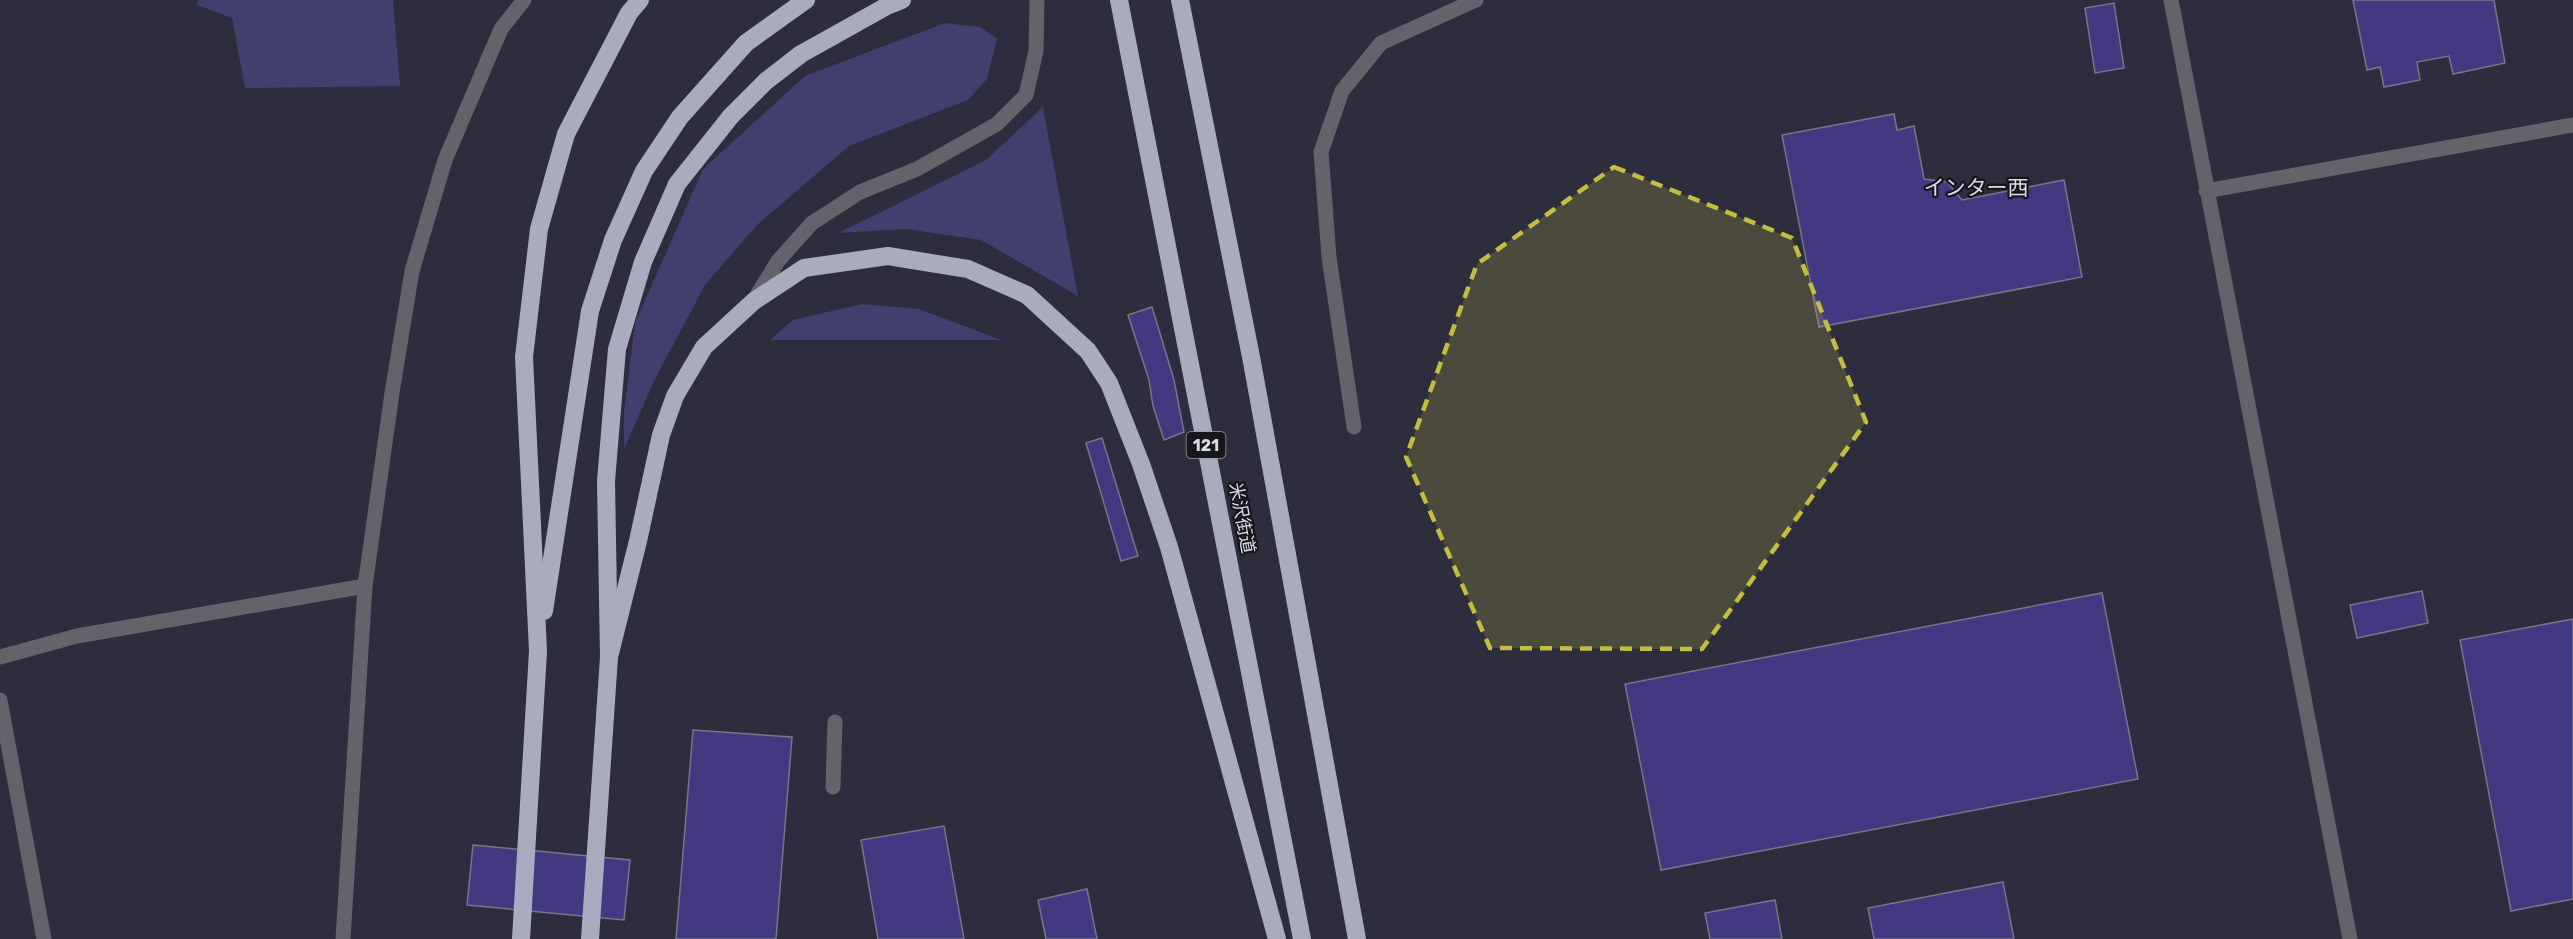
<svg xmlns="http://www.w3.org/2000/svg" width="2573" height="939" font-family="Rubik,'Noto Sans JP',sans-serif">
  <rect width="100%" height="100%" fill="#2d2d3d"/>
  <!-- green -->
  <g fill="#423e6e">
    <polygon points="198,0 393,0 400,86 245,88 232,18 197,5"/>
    <polygon points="945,23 980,27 997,39 987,79 968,100 849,146 757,225 705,285 655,379 624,449 624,413 635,323 703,169 805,76"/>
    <polygon points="1043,107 1078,296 981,240 906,229 838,233 986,160"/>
    <polygon points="862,304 919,309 1001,340 770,340 793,320"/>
  </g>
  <!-- building -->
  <g fill="#433983" stroke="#767688" stroke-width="1.5">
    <polygon points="2353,0 2494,0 2505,63 2453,74 2449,56 2417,62 2420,80 2384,87 2380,67 2367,70"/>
    <polygon points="2114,3 2124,68 2095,73 2085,8"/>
    <polygon points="1894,114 1897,130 1914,126 1924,179 1947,182 1962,200 2064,180 2082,277 1819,327 1782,135"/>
    <polygon points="1152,307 1174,380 1184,432 1164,440 1153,406 1149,380 1128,315"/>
    <polygon points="1102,438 1138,556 1121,561 1086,443"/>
    <polygon points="2422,591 2428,623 2357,638 2350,605"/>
    <polygon points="2102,593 2138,779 1661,870 1625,684"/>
    <polygon points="2573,619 2573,899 2511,911 2460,640"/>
    <polygon points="693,730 792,737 776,939 676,939"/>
    <polygon points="944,826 964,939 878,939 861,840"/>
    <polygon points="473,845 630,860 624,920 467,905"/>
    <polygon points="2003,882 2014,939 1874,939 1868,908"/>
    <polygon points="1087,889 1097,939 1046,939 1038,900"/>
    <polygon points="1775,900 1782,939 1710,939 1705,913"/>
  </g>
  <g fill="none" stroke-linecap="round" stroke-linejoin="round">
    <!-- lane -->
    <g stroke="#63636b" stroke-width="15">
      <polyline points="754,300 778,261 812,223 860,192 917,169 997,124 1026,95 1036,51 1037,0"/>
      <polyline points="833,787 835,722"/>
    </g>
    <!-- street -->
    <g stroke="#63636b" stroke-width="15">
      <polyline points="2171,0 2350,939"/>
      <polyline points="2206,191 2573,125"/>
      <polyline points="1354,427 1329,257 1321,152 1342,91 1381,43 1476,0"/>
      <polyline points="0,657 77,636 365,586"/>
      <polyline points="0,700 44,939"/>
      <polyline points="343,939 365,586 392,393 412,271 445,160 501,29 524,0"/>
    </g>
    <!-- highway -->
    <g stroke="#ababbf" stroke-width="18">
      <polyline points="1119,0 1302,939"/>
      <polyline points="1180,0 1252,362 1357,939"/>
      <polyline points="544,611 590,311 613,240 644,171 680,117 746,43 806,0"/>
      <polyline points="609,657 638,541 661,435 675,396 704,347 754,301 804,268 888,256 968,269 1027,295 1088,351 1109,383 1141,464 1169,547 1277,939"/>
      <polyline points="521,939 538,651 524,357 539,229 566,134 629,13 640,0"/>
      <polyline points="590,939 609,657 606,481 617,349 643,262 677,184 731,116 766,81 801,54 887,6 902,0"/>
    </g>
  </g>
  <!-- marked area -->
  <path fill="#c4bd3e" fill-opacity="0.2" stroke="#c4bd3e" stroke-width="4.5" stroke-dasharray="12 8" stroke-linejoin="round" d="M1614,167l178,71 74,184 -164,227 -212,-1 -84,-191 71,-193z"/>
  <g text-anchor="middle" stroke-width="4.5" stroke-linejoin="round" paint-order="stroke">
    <!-- shield labels -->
    <rect fill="#16161d" stroke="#a1a1aa" stroke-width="1.5" x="1186.5" y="432" width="39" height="26" rx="4.5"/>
    <g font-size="16" font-weight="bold" fill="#dcdce6">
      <text x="1206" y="451">121</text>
    </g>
    <!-- street labels -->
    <g font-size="18" fill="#dcdce6" stroke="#16161d">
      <text transform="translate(1242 518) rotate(79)" y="6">米沢街道</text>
    </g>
    <!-- quarter labels -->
    <g font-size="21" fill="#dcdce6" stroke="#16161d">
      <text x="1976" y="195">インター西</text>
    </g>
  </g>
</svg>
